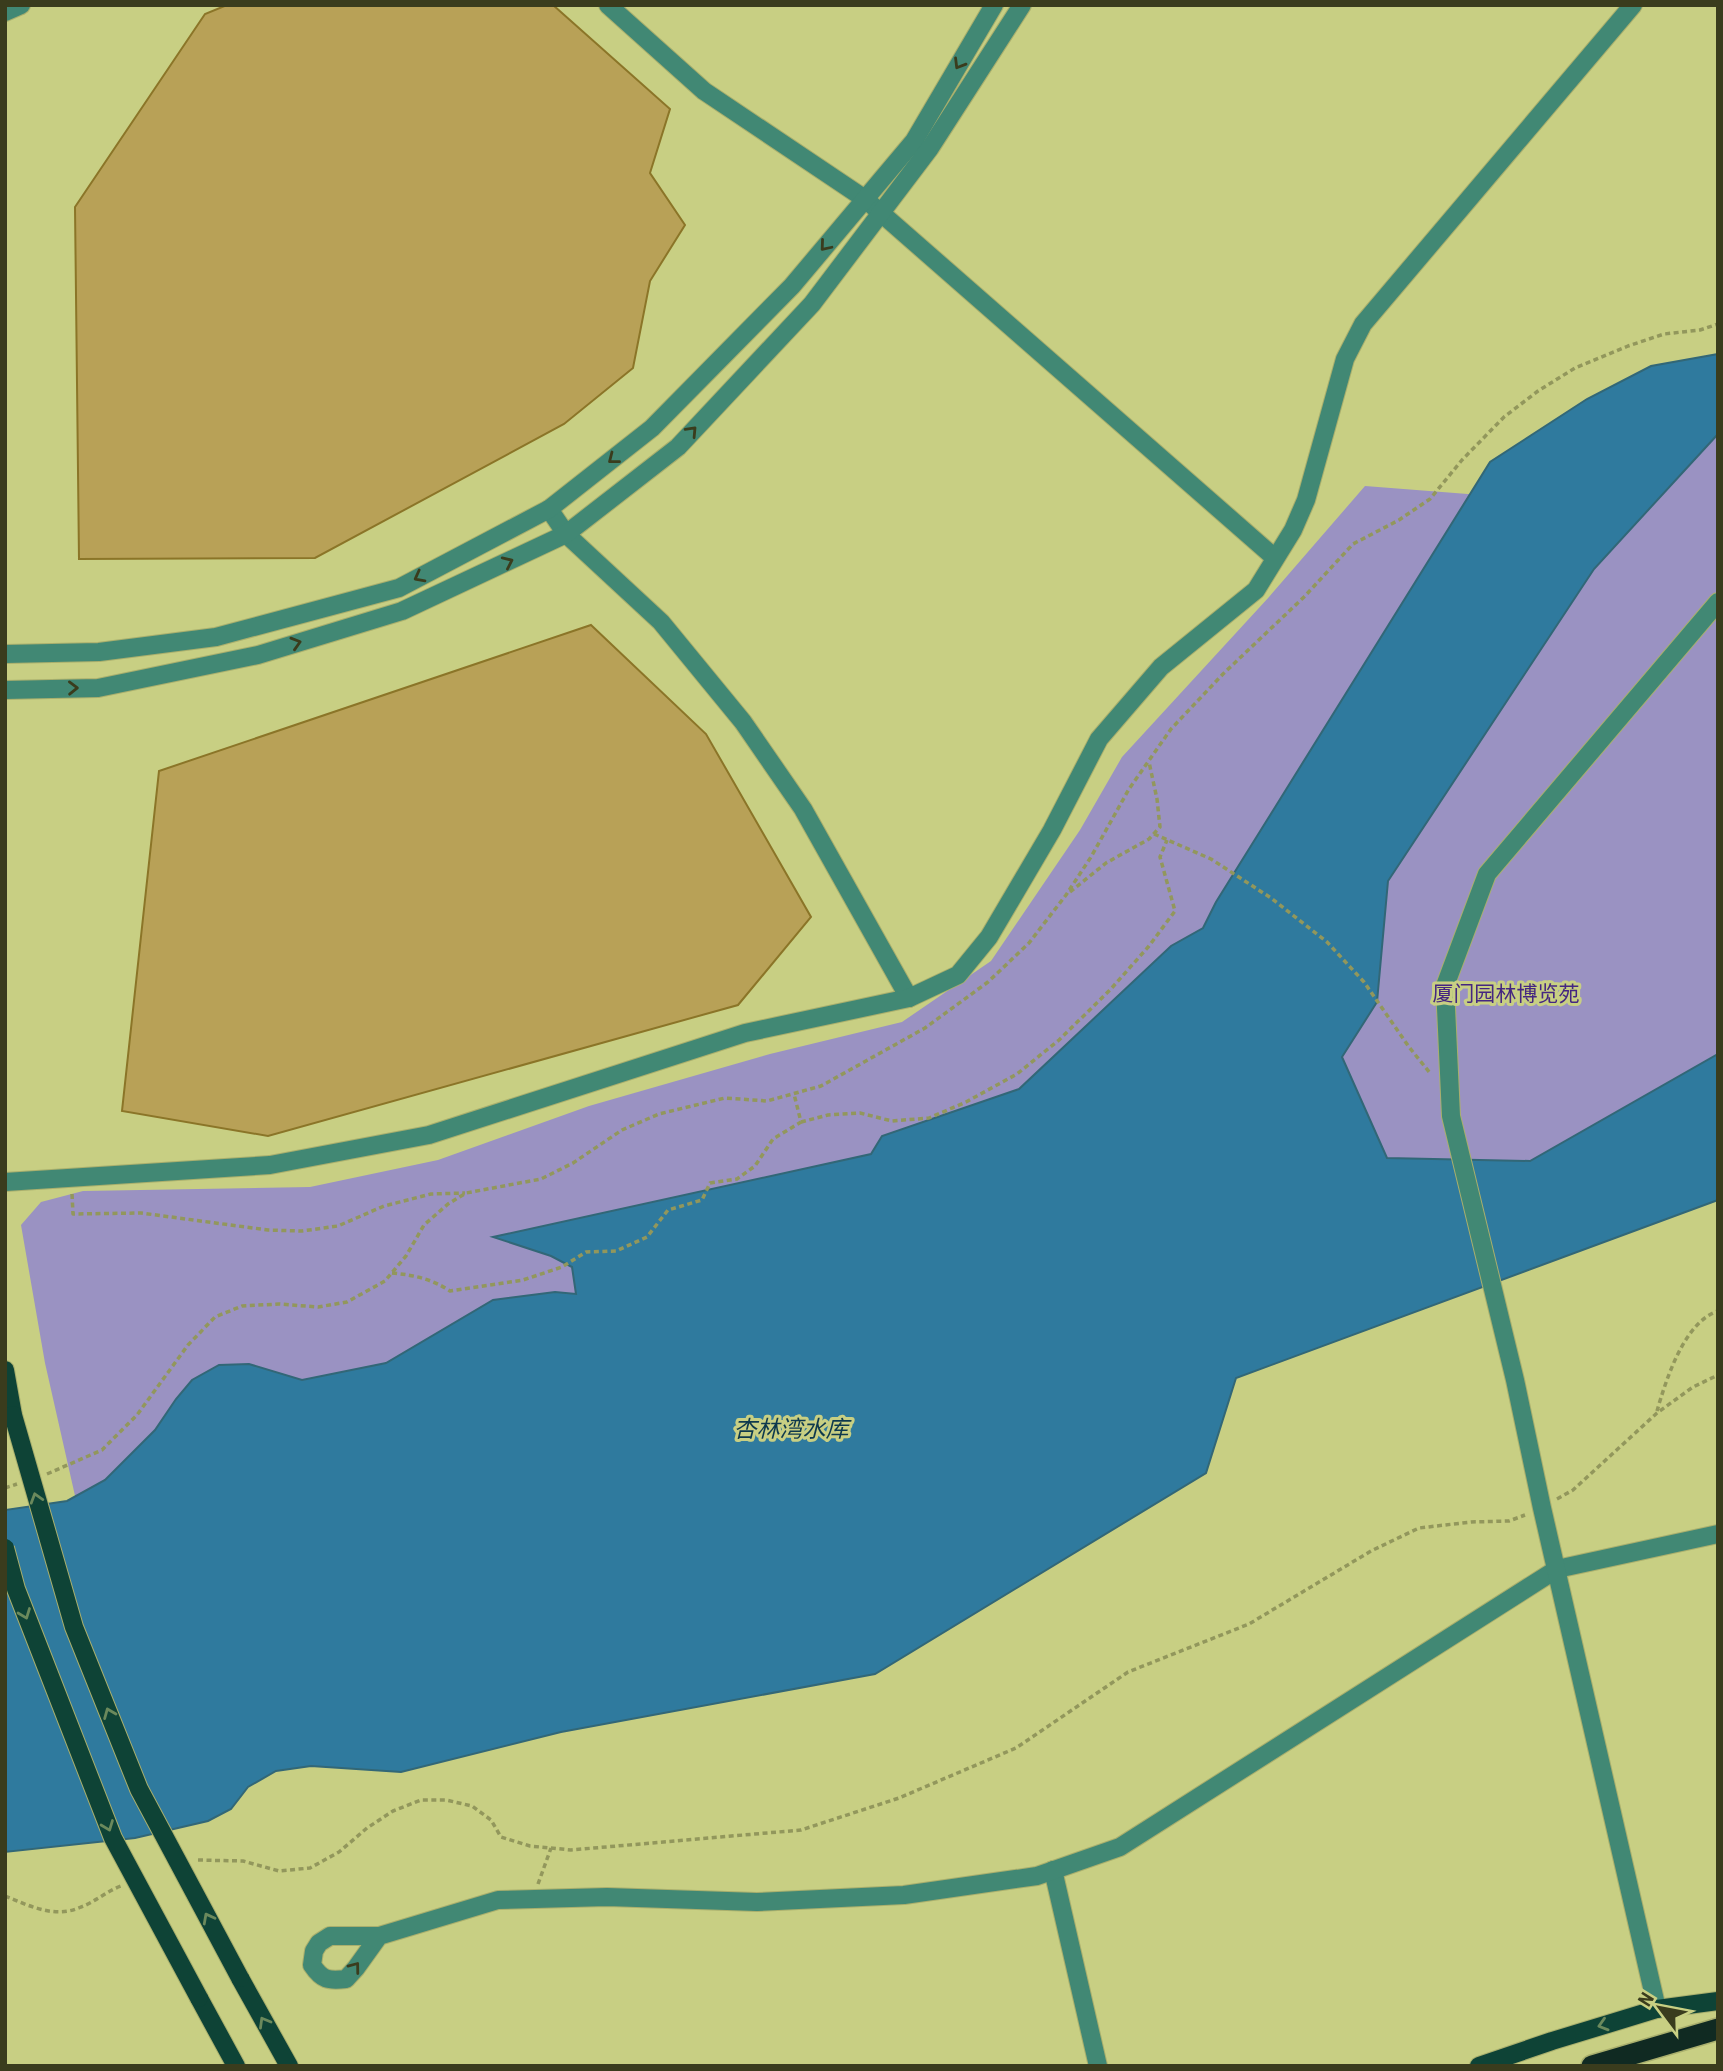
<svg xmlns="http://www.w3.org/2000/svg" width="1723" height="2071" font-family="'Roboto Condensed','Noto Sans SC',sans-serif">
  <rect width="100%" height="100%" fill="#c8cf83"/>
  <!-- green -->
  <g fill="#9a92c2">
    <polygon points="1718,400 1718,1095 1396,1257 1252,1008"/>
    <polygon points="1365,486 1519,498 1240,986 873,1225 78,1509 45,1363 21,1225 41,1202 83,1191 310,1187 438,1160 589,1106 770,1054 902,1022 991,961 1080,830 1122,757 1269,597"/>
  </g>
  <!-- water -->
  <polygon fill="#2f7a9e" stroke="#326777" stroke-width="2" points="1718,354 1718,434 1594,569 1388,881 1377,1002 1342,1057 1387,1158 1530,1161 1718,1054 1718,1200 1236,1378 1206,1473 875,1674 561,1732 401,1772 311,1766 276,1771 248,1787 231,1809 208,1821 135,1838 5,1852 5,1510 67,1501 105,1480 155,1430 176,1399 192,1380 219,1365 249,1364 302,1380 386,1363 493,1300 555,1292 576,1294 572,1267 551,1256 493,1237 871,1154 882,1136 1019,1089 1171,946 1203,928 1216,902 1490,462 1587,399 1651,366"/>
  <!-- building -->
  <g fill="#b8a157" stroke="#8b7528" stroke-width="2">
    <polygon points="227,5 553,5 670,109 650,173 685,225 650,281 633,368 564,424 315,558 79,559 75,207 205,14"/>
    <polygon points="591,625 706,734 811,917 738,1005 268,1136 122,1111 159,771"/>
  </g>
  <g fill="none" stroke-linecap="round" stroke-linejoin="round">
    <defs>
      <g id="minor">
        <polyline points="608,5 704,91 865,199 1275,558"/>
        <polyline points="5,12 21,5"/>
        <polyline points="549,509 566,534 661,622 743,722 803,809 909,998"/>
        <polyline points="5,654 99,652 216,637 399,588 549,509 652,428 792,286 914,141 994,5"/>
        <polyline points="5,690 98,688 258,655 402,611 566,534 678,447 812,304 930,148 1022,5"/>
        <polyline points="5,1182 270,1165 429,1135 745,1033 909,998 958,975 989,937 1052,830 1099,739 1161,667 1256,590 1293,530 1306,500 1345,359 1363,324 1633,5"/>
        <polyline points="1053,1870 1098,2066"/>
        <path d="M379,1936l-23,32 -10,11c-18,2 -24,1 -34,-14l2,-14 5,-8 11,-7h49l119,-36 109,-3 150,5 147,-7 133,-19 83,-29 437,-278 161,-35"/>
        <polyline points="1657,2009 1542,1508 1515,1380 1451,1116 1445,986 1487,874 1718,602"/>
      </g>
      <g id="major">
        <polyline points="5,1370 13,1415"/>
        <polyline points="240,1978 289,2066"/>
        <polyline points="199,1998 236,2066"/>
        <polyline points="1479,2066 1552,2041 1657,2009 1718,2001"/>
      </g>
      <polyline id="highway" points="1592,2066 1718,2029"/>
    </defs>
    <!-- minor casing -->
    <use href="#minor" stroke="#a9af6d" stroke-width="20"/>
    <!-- major casing -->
    <use href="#major" stroke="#a9af6d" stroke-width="20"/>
    <!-- highway casing -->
    <use href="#highway" stroke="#a9af6d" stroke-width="24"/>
    <!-- path -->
    <g stroke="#92975c" stroke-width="3.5" stroke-dasharray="5 3.5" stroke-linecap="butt">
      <polyline points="1154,834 1211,859 1271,898 1327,942 1364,982 1409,1047 1430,1073"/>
      <polyline points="1070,892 1106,863 1149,839 1160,827 1157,799 1149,762"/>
      <polyline points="801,1122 828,1115 860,1113 892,1121 929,1118 966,1102 1017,1074 1059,1040 1110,990 1149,946 1175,911 1160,857 1167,840"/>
      <polyline points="72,1194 73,1214 141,1213 268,1230 302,1231 338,1226 384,1206 431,1194 465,1193"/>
      <path d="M392,1273c22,2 40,6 58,18l73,-11 39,-13 24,-15 30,-1 31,-14 21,-27 34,-10 8,-17 27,-4 18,-13 18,-27 28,-17 -7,-28"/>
      <path d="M1657,1411c9,-31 27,-89 61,-100"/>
      <polyline points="47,1474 102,1450 137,1415 188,1345 215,1317 242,1306 279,1304 318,1307 347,1302 385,1281 406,1256 424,1225 448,1204 466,1193 541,1179 573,1163 622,1130 659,1114 725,1098 767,1101 821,1086 925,1028 988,982 1029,943 1066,895 1091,857 1129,789 1171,729 1223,674 1304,597 1353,544 1399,520 1430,499 1462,460 1504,417 1538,391 1575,368 1628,346 1664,334 1700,330 1718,324"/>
      <polyline points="5,1488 17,1484"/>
      <polyline points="1557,1499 1573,1490 1657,1413 1693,1387 1718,1375"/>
      <polyline points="198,1860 243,1861 279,1871 310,1868 339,1852 367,1828 393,1811 421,1800 446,1800 472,1806 491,1820 501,1837 530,1846 571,1850 801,1830 899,1798 1016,1748 1128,1672 1249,1624 1371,1551 1419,1528 1471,1522 1509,1521 1525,1515"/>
      <polyline points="538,1884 551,1848"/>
      <path d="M5,1896c25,10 50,23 76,11 14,-5 26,-16 40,-21"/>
    </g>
    <!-- minor -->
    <use href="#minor" stroke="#418874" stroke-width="18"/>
    <!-- major -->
    <use href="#major" stroke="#0e4336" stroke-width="18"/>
    <!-- highway -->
    <use href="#highway" stroke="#102a22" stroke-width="21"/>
    <defs>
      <g id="major-bridge">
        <polyline points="13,1415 74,1627 139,1789 240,1978"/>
        <polyline points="5,1548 16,1589 113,1838 199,1998"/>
      </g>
    </defs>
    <!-- major-bridge casing -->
    <use href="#major-bridge" stroke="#a9af6d" stroke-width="20" stroke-linecap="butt"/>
    <!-- major-bridge -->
    <use href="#major-bridge" stroke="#0e4336" stroke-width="18"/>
  </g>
  <!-- one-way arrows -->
  <defs><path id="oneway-chevron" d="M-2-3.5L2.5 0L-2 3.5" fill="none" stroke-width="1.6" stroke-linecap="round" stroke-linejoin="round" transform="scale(1.75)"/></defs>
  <g stroke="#3a3c1d">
    <use href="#oneway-chevron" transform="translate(959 64) rotate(121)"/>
    <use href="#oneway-chevron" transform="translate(825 246) rotate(130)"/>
    <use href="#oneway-chevron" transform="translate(692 431) rotate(-47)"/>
    <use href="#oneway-chevron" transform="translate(613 459) rotate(142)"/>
    <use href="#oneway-chevron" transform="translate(508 562) rotate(-25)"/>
    <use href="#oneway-chevron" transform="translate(419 577) rotate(152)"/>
    <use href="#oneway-chevron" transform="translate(296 643) rotate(-17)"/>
    <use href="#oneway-chevron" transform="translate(73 688) rotate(-1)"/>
    <use href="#oneway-chevron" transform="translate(355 1967) rotate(-53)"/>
  </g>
  <g stroke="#6b895c">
    <use href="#oneway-chevron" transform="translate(36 1498) rotate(-107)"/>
    <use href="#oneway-chevron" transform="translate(25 1614) rotate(69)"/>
    <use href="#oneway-chevron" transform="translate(109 1713) rotate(-112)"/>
    <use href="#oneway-chevron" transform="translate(108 1826) rotate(69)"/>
    <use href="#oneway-chevron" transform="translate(208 1918) rotate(-118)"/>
    <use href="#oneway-chevron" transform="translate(264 2022) rotate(-120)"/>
    <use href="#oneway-chevron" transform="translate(1603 2025) rotate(163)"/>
  </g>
  <g text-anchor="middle" stroke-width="6" stroke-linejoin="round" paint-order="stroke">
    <!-- park labels -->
    <g font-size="21" fill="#442681" stroke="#c8cf83">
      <text x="1506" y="1001">厦门园林博览苑</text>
    </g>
    <!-- water labels -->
    <g font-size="23" font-style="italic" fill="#0e394d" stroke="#c8cf83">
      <text x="791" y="1437">杏林湾水库</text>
    </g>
  </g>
  <!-- border -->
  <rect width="1723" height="2071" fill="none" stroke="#3a3c1d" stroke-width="14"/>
  <!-- north arrow -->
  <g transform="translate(1660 2008) rotate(302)" stroke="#c8cf83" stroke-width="5" paint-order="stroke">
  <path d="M0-5L12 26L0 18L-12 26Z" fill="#3a3c1d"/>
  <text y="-10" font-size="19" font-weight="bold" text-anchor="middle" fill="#3a3c1d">N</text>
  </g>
</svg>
